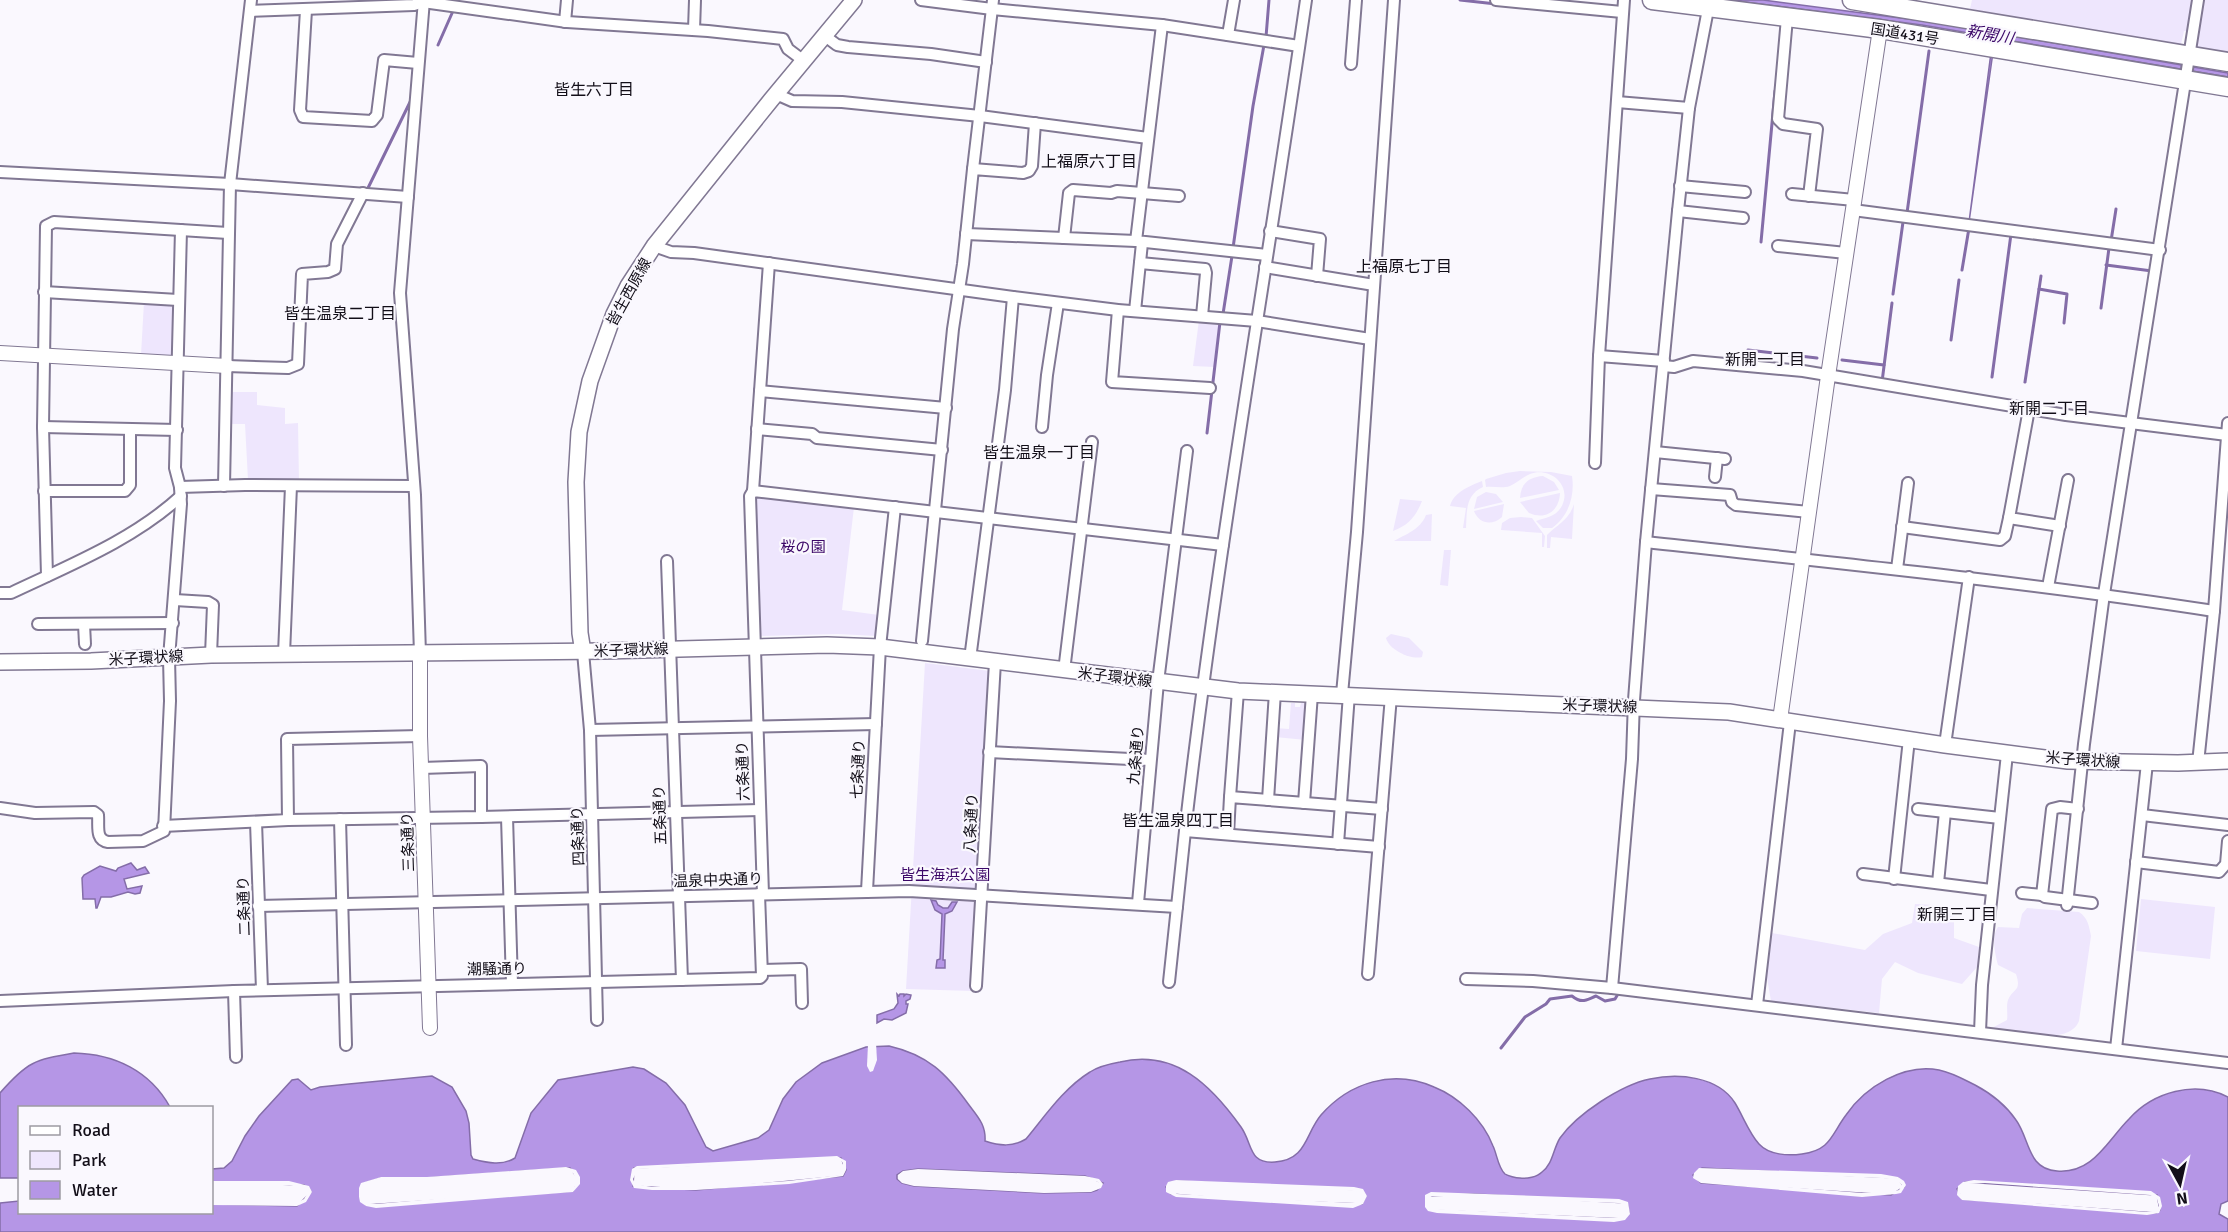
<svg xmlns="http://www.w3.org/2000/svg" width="2228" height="1232" font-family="Signika,'Noto Sans JP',sans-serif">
  <rect width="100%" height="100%" fill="#faf8fe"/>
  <!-- green -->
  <g fill="#eee6fd">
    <polygon points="1972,0 2194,0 2189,32 2184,31 2181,44 1970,9"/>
    <polygon points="2203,0 2228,0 2228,52 2195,46"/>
    <polygon points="144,302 171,304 175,309 175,351 170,357 141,355"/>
    <polygon points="1199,320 1219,321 1214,367 1193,366"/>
    <polygon points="230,392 257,392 257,405 285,408 285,424 298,423 299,482 248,480 245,424 229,424"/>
    <path d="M1520,471l31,1 21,4c3,19 -3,40 -20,52h-9l-7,-7c12,-4 24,-5 28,-21 4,-19 -17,-33 -34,-26 -7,3 -13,9 -20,12 -8,3 -16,0 -24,1l-1,-7 1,-1 20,-6z"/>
    <path d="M1543,476l11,6 5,8 -39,8c1,-14 8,-21 23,-22z"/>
    <path d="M1482,481l1,6c-18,8 -16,25 -17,41h-3l3,-20 -16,-2c3,-13 19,-20 32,-25z"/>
    <polygon points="1486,492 1496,494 1503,502 1474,509 1477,497"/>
    <path d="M1560,493c-1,19 -15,27 -31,20l-9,-11z"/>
    <polygon points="759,496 854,507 842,610 879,615 876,636 838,634 759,636 756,498"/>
    <path d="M1400,499l22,2c-6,15 -13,24 -29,30z"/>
    <path d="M1504,504l-2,13c-10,9 -23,7 -28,-6z"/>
    <path d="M1574,504l-2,35 -21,-2 -1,11h-3v-13c11,-11 22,-15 27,-31z"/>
    <path d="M1432,514l-1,27h-37c12,-7 26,-11 32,-26z"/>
    <polygon points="1521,517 1532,518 1545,536 1544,547 1542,547 1542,533 1501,530 1502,523 1510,518"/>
    <polygon points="1444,550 1451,550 1448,586 1440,585"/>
    <path d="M1391,634l18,4 14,14 -1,5c-11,3 -33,-7 -36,-19z"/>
    <polygon points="925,663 990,671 973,991 906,989"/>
    <polygon points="1291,703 1295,703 1295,707 1300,707 1301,703 1308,703 1306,740 1275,737 1275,728 1289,729"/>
    <polygon points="2141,899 2215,907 2210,959 2136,951"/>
    <polygon points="1915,904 1954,906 1954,938 1979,947 1978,966 1962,984 1918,973 1895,962 1882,979 1879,1013 1771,1001 1766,972 1772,933 1865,950 1883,934 1912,923"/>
    <path d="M2027,908l52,4c9,6 10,14 12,24l-12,85c-10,26 -67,11 -89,8l17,-9c1,-6 -1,-14 1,-20 5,-12 14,-8 8,-26l-18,-9c-3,-11 -7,-29 0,-38l21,1 3,-14z"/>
  </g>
  <!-- water -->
  <g fill="#b596e6" stroke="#846da8" stroke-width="1.5" fill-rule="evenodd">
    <polygon points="1729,0 1763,0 1931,22 2228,73 2228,77 1995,38 1969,222 1993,37 1922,25"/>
    <polygon points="131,863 137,870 145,867 149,873 124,879 127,889 142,886 140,893 135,894 128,892 111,897 101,897 97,908 96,908 95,899 83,899 82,878 84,875 100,866 116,871 118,868"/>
    <polygon points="931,900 936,901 938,905 943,908 948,908 952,902 957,902 952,911 945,914 943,960 945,960 945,968 936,968 937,960 940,959 942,914 935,910"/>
    <polygon points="897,994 899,996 900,994 904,994 904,996 906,994 911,995 910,999 906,1001 906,1004 908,1004 906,1013 892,1020 884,1019 877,1023 877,1015 894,1009 898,1003"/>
    <path d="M889,1046c39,9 57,27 80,59 9,12 17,20 16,36 15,5 28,6 41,-2 19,-23 38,-51 64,-67 9,-6 19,-8 30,-10 55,-13 91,23 121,65 12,17 7,37 34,35 32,-2 30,-28 46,-47 29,-33 72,-46 113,-28 25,10 49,33 59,59 4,8 5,22 12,28 3,2 11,4 15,4 7,1 17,-1 22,-6 11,-8 11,-23 18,-34 17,-24 61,-53 90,-59 28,-6 68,-3 85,24 8,13 14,30 24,41 10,11 29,12 43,10 29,-4 29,-19 44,-39 19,-28 58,-52 93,-45 14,3 24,9 36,15 17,9 30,19 41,35 14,19 11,49 41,51 36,3 50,-30 72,-52 24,-27 66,-39 99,-22v104l-7,3 -2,10 9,5v13h-2228v-29l19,-2 1,11h192v-8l85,2 14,-14 -7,-7 -92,-3v-13l12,-1 8,-7 13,-25 14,-20 33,-36 6,-1 13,11 9,-3 29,-3 83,-8 20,11 14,24 3,12 2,32 2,4c15,4 29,7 42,-1l16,-45 27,-33 75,-13 11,2 22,14 19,22 21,42 7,4 45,-13 11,-8 14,-31 13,-17 26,-19 44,-16zM841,1158l5,12 -3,6 -147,14 -63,-4 1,-18zM570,1168l9,12 -6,11 -207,14 -6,-8 2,-13 19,-6h46zM1702,1168l196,10 6,9 -13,8 -190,-12 -8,-8zM918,1169l167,7 18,7 -6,7 -6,2 -47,1 -130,-7 -12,-3 -5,-4v-4l6,-4zM1176,1181l186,9 4,6 -4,8 -131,-5 -60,-5 -5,-7zM1965,1182l192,13 3,15 -4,3 -194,-14 -5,-10zM1474,1194l153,9 2,10 -5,6 -195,-9 -3,-14z"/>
    <path d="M74,1053c41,1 76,18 96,54l-150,1 -1,70h-19v-85c27,-31 34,-33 74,-40z"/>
  </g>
  <!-- pier -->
  <g fill="#faf8fe" fill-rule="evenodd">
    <polygon points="876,1043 877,1060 873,1071 870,1072 867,1066 868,1044"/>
    <path d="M837,1156l9,5v9l-3,6 -54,8 -93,6h-44l-18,-2 -4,-8 2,-11 5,-3zM840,1160l3,3v6l-4,6 -51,6 -92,6h-44l-17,-3 -2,-5 5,-10z"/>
    <path d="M566,1167l10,3 4,7v7l-7,8 -197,16 -10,-2 -6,-4 -1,-5v-9l2,-5 20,-6h46zM559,1171l14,2 3,7 -2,7 -198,17 -9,-1 -4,-7 1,-10 18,-5 74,-2z"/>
    <path d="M1699,1168l182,6 17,3 6,4 2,4 -5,8 -5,1 -34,3 -161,-14 -8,-5 1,-5zM1701,1171l180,7 16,2 5,5 -3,5 -9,2 -28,1 -160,-13 -6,-4z"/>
    <path d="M918,1169l167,7 14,3 4,5 -2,4 -10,4 -47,1 -130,-7 -12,-3 -4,-4v-4l5,-4zM937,1172l148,7 13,3 2,2 -10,5 -46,1 -130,-7 -11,-3 -3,-3 7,-4z"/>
    <path d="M1176,1180l178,7 9,2 4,7 -4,8 -10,4 -177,-11 -10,-5v-6l2,-4zM1177,1184l177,7 6,2 3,4 -3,4 -7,2 -176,-9 -8,-6z"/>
    <path d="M1974,1180l177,11 9,6 2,9 -3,7 -12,2 -185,-15 -5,-5 1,-9 5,-4zM1985,1183l165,12 7,4 2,7 -4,5 -8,1 -175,-14 -9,-2 -3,-3 1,-5 5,-4z"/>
    <polygon points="212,1181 289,1181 309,1186 312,1192 306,1202 297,1206 212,1205 212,1201 296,1203 304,1199 308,1192 306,1189 289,1185 212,1185"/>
    <path d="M1431,1192l188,7 9,3 2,12 -5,6 -11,2 -177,-9 -9,-2 -3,-4v-12zM1432,1196l186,7 7,2 1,7 -3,5 -9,1 -176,-9 -9,-3v-8z"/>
  </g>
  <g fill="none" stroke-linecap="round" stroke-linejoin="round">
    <!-- stream -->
    <g stroke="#846da8" stroke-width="3">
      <polyline points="1460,0 1496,4"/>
      <polyline points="1266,37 1269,0"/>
      <polyline points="438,45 453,11"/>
      <polyline points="368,188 412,98"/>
      <polyline points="1907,213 1929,51"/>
      <polyline points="2111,241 2116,209"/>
      <polyline points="1761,242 1775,91"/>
      <polyline points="1233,248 1253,106 1264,45"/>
      <polyline points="2106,265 2152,271"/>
      <polyline points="1962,270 1969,228"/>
      <polyline points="2039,289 2067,294 2064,323"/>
      <polyline points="1893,294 1903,222"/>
      <polyline points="2101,308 2109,248"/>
      <polyline points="1223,314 1232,256"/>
      <polyline points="1951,340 1959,280"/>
      <polyline points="1748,350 1817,358"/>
      <polyline points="1842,360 1884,365"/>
      <polyline points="1992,377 2011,234"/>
      <polyline points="1882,382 1892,303"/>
      <polyline points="2025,382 2041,276"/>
      <polyline points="1207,433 1220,322"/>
      <path d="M1501,1048l24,-31 21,-13 4,-5 22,-3c10,8 14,4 24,0l9,5 10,-2 3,-5"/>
    </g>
    <defs>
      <g id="minor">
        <polyline points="921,0 992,9 1162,25 1299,46"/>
        <path d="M1306,0c-40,277 -89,553 -121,831l194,16"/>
        <polyline points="1496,0 1622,12"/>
        <polyline points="306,10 300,110 303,117 372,121 377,115 384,60 418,63"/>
        <polyline points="250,11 414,5 423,2 567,22 708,31 783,39 788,49 804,61"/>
        <polyline points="1787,18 1778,119 1783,124 1817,129 1809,196"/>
        <polyline points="565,22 567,0"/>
        <polyline points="1162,25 1136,241 1267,255"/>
        <polyline points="694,30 695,0"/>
        <polyline points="1228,35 1234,0"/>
        <polyline points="825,36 837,45 848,47 931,54 986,62"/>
        <polyline points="1351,64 1356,0"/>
        <polyline points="776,94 792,101 842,102 980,116 1148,138"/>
        <polyline points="1617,102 1689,108"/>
        <polyline points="973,169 993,0"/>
        <polyline points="0,172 230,184 408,197"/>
        <polyline points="1680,186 1745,192"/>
        <polyline points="1792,194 1854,200"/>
        <polyline points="1853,210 2160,250"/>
        <polyline points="1678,211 1743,218"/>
        <polyline points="1270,231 1320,239 1317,276"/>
        <polyline points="966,234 1064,238"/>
        <polyline points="1136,241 1064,238 1069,193 1073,190 1111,193 1117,191 1179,196"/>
        <polyline points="654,246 671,252 694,253 1013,297 1118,310 1257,321 1370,339"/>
        <polyline points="1778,246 1846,253"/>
        <polyline points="1140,263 1205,269 1206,273 1202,316"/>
        <polyline points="1265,267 1374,285"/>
        <polyline points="44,292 178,300"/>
        <polyline points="1118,310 1112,382 1210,388"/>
        <polyline points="1135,311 1142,243"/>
        <polyline points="1599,356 1664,361"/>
        <polyline points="227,366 288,368 298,364 302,274 328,272 335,269 337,244 363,193"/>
        <polyline points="1663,366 1674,367 1693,361 1803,371 2066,415 2227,435"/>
        <polyline points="760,391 946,408"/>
        <polyline points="2029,409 2009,518 2060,526"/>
        <polyline points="43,427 177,430"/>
        <polyline points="1042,427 1047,375 1058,303"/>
        <polyline points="757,429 812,434 817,438 942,450"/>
        <polyline points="1655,452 1725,459"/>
        <polyline points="1595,463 1599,356 1624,0"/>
        <polyline points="1715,477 1717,458"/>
        <polyline points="224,486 230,184 251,0"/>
        <polyline points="180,487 245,485 414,486"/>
        <polyline points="1651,489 1730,495 1732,502 1736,505 1809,512"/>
        <polyline points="44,491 125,491 130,485 130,429"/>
        <polyline points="753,491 769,263"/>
        <polyline points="1902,527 2000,540 2005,536 2009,518"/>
        <path d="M1646,542c190,21 380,40 568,69"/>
        <polyline points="667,561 682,980"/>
        <polyline points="1897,569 1908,483"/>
        <polyline points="47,576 43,427 46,226 54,222 228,233"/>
        <polyline points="2048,587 2068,480"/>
        <path d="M0,593h11c59,-28 122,-53 170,-97"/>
        <polyline points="175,600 208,602 213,605 211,655"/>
        <polyline points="38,624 173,623"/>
        <polyline points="84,624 85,644"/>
        <polyline points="922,641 953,329 963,264 973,169 1023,173 1029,171 1032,166 1035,123"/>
        <polyline points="583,652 590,730 597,1020"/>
        <polyline points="284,654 291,486"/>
        <polyline points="420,654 415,495 400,293 424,0"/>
        <polyline points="970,659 1005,390 1013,297"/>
        <polyline points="1064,671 1092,442"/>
        <polyline points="1342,694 1357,532 1394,0"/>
        <polyline points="590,730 876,724"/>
        <polyline points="1945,745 1969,577"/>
        <polyline points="989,752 1150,760"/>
        <polyline points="2198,763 2214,611 2228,423"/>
        <polyline points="1230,797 1238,691"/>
        <polyline points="1268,800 1275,692"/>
        <polyline points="1304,803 1312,694"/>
        <path d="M0,808l35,5 59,-1 4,3c1,11 -3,25 10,27l35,-1 21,-10 6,-130 -1,-43 12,-154 -1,-17 -5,-19 6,-238"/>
        <polyline points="1918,809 2000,818"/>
        <polyline points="2078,809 2060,807 2052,809 2042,895 2045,897 2092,903"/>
        <polyline points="2142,815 2228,825"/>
        <polyline points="481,817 760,810"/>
        <polyline points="507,817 512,984"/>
        <polyline points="340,819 346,1045"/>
        <polyline points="288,820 481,817 481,766 422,768"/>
        <polyline points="256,822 262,990"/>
        <polyline points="163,826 288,820 287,739 420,736"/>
        <polyline points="1228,834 1230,797 1382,809"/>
        <polyline points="1338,844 1349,694"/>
        <polyline points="2136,862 2219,872 2226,864 2228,841"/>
        <polyline points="1863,874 1991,890"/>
        <polyline points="1894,879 1909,739"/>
        <polyline points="1938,883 1945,812"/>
        <polyline points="867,891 880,647 895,507"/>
        <polyline points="2022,893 2042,895"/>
        <polyline points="763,894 750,496 753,491 1223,545"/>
        <polyline points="1138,903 1158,682 1187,451"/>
        <polyline points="2067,905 2084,744 2104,594 2198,0"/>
        <polyline points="258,906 909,891 1177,907"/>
        <polyline points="762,970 801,969 802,1003"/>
        <polyline points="1368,974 1391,696"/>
        <polyline points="1466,979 1533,981 1612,988 2228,1063"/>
        <polyline points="1169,982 1185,831"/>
        <polyline points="976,986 995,662"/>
        <polyline points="1612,988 1632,759 1634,700 1646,542 1678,211 1689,108 1709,4"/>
        <polyline points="234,991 236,1057"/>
        <polyline points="0,1001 234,991 760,978 762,976 759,894"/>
        <polyline points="1757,1005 1790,722"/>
        <polyline points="1980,1032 1982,985 2007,754"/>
        <polyline points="2116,1049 2147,763"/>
      </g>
      <g id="tertiary">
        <polyline points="0,353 227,366"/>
        <polyline points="420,654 420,736 430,1028"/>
        <polyline points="1780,720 1828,376 1880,29"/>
      </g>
      <g id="secondary">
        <polyline points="583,652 580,633 576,482 579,432 590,381 614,314 628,286 654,246 771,100 854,0"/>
        <polyline points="0,662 91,661 211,655 605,651 827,645 880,647 1238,691 1729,712 1945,745 2068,761 2178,763 2228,761"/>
      </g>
      <g id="trunk">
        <polyline points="1652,0 1880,29 2228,87"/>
        <polyline points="1852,0 2228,62"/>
      </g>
    </defs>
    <!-- minor casing -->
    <use href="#minor" stroke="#817893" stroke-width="14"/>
    <!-- tertiary casing -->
    <use href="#tertiary" stroke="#817893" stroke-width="16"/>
    <!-- secondary casing -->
    <use href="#secondary" stroke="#817893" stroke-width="18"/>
    <!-- trunk casing -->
    <use href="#trunk" stroke="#817893" stroke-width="21"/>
    <!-- minor -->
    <use href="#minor" stroke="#fff" stroke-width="10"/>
    <!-- tertiary -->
    <use href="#tertiary" stroke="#fff" stroke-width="14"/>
    <!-- secondary -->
    <use href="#secondary" stroke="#fff" stroke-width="15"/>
    <!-- trunk -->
    <use href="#trunk" stroke="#fff" stroke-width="18"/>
  </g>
  <g text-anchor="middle" stroke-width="4.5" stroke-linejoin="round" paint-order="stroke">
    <!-- street labels -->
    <g font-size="15" fill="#120e18" stroke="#faf8fe">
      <text transform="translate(1905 34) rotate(9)" y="5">国道431号</text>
      <text transform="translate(629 292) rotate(-61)" y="5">皆生西原線</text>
      <text transform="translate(631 650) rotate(-2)" y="5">米子環状線</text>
      <text transform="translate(146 658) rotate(-3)" y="5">米子環状線</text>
      <text transform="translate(1115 677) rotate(7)" y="5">米子環状線</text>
      <text transform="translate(1600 706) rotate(2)" y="5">米子環状線</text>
      <text transform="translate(1136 755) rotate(-85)" y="5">九条通り</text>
      <text transform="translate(2083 760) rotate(4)" y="5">米子環状線</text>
      <text transform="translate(858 769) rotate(-87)" y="5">七条通り</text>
      <text transform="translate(743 771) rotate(-92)" y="5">六条通り</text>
      <text transform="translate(660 815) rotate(-92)" y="5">五条通り</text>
      <text transform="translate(971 823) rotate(-87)" y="5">八条通り</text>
      <text transform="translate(578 836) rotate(-92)" y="5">四条通り</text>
      <text transform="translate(408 842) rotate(-92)" y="5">三条通り</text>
      <text transform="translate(718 880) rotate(-2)" y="5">温泉中央通り</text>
      <text transform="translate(244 906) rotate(-92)" y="5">二条通り</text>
      <text transform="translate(497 969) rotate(-1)" y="5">潮騒通り</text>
    </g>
    <!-- park labels -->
    <g font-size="15" fill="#3c0868" stroke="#faf8fe">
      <text x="803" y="552">桜の園</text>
      <text x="945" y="880">皆生海浜公園</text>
    </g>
    <!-- water labels -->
    <g font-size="16" font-style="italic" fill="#3c0969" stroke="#faf8fe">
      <text transform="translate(1990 34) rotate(10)" y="6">新開川</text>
    </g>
    <!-- neighbourhood labels -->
    <g font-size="16" fill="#120e18" stroke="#faf8fe">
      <text x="594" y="95">皆生六丁目</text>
      <text x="1089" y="167">上福原六丁目</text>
      <text x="1404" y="272">上福原七丁目</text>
      <text x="340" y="319">皆生温泉二丁目</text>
      <text x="1765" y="365">新開一丁目</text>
      <text x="2049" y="414">新開二丁目</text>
      <text x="1039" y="458">皆生温泉一丁目</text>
      <text x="1178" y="826">皆生温泉四丁目</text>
      <text x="1957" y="920">新開三丁目</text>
    </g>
  </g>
  <!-- legend -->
  <rect x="18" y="1106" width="195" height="108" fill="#faf8fe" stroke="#9d9aa2" stroke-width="1.5"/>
  <rect x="30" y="1126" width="30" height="9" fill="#ffffff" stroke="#9d9aa2" stroke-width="1.5"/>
  <text x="72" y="1136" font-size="18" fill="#120e18">Road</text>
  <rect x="30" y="1151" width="30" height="18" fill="#eee6fd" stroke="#9d9aa2" stroke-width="1.5"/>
  <text x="72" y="1166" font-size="18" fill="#120e18">Park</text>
  <rect x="30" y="1181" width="30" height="18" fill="#b596e6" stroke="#9d9aa2" stroke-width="1.5"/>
  <text x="72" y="1196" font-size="18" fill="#120e18">Water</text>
  <!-- north arrow -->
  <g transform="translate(2180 1184) rotate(172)" stroke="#faf8fe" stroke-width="4.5" paint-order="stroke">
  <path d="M0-4.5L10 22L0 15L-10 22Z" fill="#120e18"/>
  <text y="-9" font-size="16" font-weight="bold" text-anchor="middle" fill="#120e18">N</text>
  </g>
</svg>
